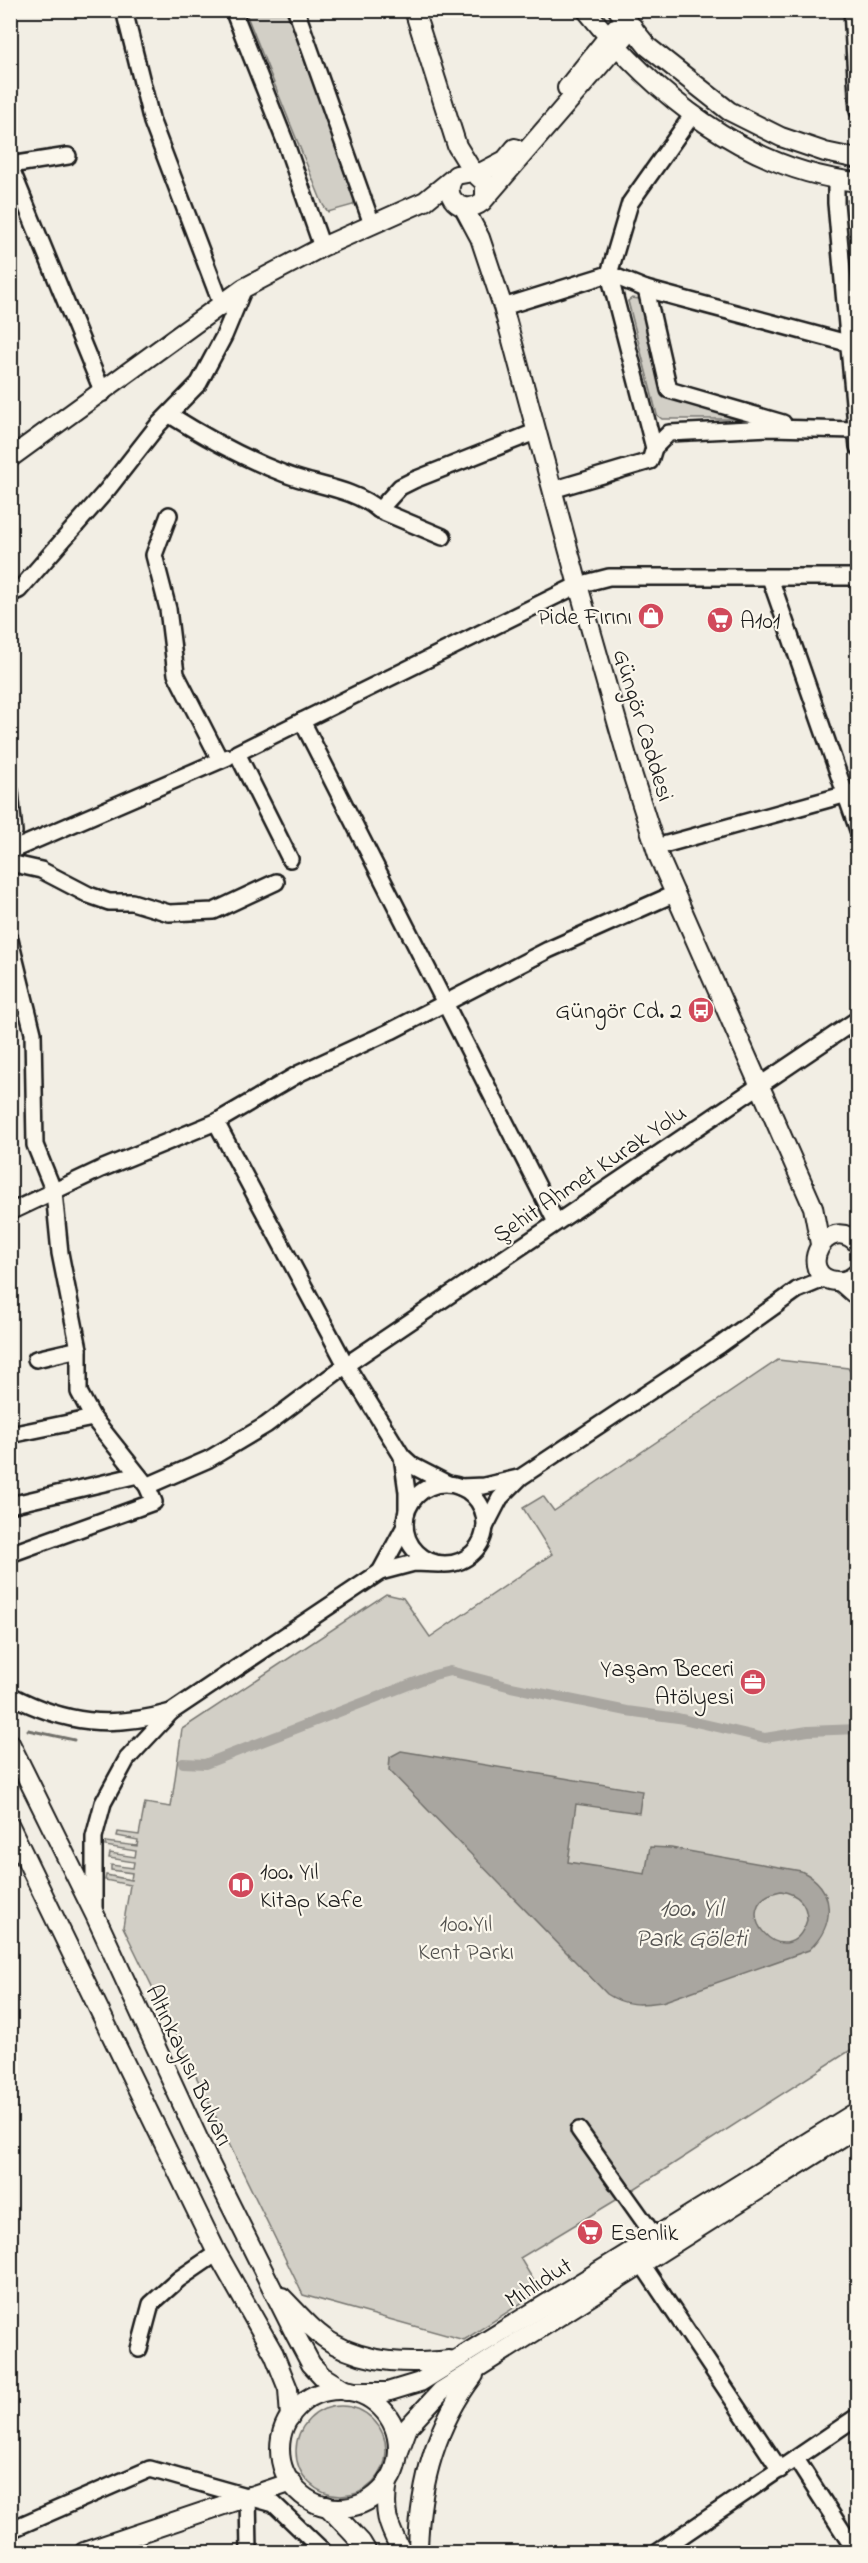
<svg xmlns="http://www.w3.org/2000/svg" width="868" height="2563" font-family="'Indie Flower',sans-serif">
  <rect width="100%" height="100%" fill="#f2eee4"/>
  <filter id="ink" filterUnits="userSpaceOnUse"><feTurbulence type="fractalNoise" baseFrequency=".0167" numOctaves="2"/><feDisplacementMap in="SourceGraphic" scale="12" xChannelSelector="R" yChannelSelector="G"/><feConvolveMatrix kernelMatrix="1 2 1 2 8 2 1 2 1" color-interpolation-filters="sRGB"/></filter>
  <g filter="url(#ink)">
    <!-- green -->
    <g fill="#d2cfc6" stroke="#777671" stroke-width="1.5">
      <polygon points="245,11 286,11 357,194 353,205 328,212 323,205"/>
      <polygon points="847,200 857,201 857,298 848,210"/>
      <polygon points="632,298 647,300 674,392 748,419 662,419 657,415 628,301"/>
      <polygon points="778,1360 848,1368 858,1383 857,2046 631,2191 520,2258 540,2291 464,2340 303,2295 123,1927 130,1885 105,1880 106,1875 131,1880 132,1873 111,1870 111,1865 133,1868 134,1862 109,1858 110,1853 135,1857 136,1851 105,1846 106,1842 137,1846 138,1840 117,1836 118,1832 139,1835 145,1803 171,1807 182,1729 386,1594 403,1598 430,1637 552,1554 523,1508 543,1496 554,1511"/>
      <circle cx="341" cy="2451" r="45"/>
    </g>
    <!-- water -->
    <path fill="#a9a6a0" stroke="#716f6b" stroke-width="1.5" fill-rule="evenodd" d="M401,1751l241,40 -3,22 -63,-9 -8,58 77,12 5,-27 21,1 130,23c35,17 35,54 8,79l-147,52c-22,3 -37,4 -55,-8l-218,-224 1,-13zM781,1891c17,3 26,12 26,29 -19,61 -87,-17 -26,-29z"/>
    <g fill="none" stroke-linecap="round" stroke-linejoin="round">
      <!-- stream -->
      <polyline stroke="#716f6b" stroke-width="3" points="28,1730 74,1740"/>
      <!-- canal -->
      <polyline stroke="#a9a6a0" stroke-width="10" points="183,1763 205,1764 434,1675 450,1671 511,1687 627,1711 678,1718 765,1738 808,1731 858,1729"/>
      <defs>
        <g id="minor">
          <polyline points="124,10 152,122 222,306"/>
          <polyline points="233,10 285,141 322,247"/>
          <polyline points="296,10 372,224"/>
          <polyline points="852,10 858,111"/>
          <polyline points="10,165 68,156"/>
          <polyline points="10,166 103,393"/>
          <polyline points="836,180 836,203 858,447"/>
          <polyline points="646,289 669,390 783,423"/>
          <polyline points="503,307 609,274 646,289 847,343"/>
          <path d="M170,415c35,22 75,44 115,59 30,12 68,14 94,36l21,-23 14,-7 121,-48"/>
          <polyline points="654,448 609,274 630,203 693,114"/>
          <polyline points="552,490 650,461 654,448 669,433 770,428 855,430"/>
          <polyline points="379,510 443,537"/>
          <polyline points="169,515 154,555 168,609 176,674 220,760"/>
          <polyline points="770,578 858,830"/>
          <polyline points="10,594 19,590 107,490 158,425 199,383 224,336 244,288"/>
          <polyline points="302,721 556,1222"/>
          <polyline points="10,791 14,832 10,844"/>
          <polyline points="656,847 858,791"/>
          <polyline points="10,851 228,757"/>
          <polyline points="290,859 237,753 578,585 609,577 858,577"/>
          <polyline points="10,863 41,870 89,895 109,902 132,902 169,913 214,911 276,882"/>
          <polyline points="10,940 33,1033 35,1145 54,1192 60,1253 79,1349 79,1392 93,1418 147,1486 154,1502 10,1554"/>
          <polyline points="10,1212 101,1169 216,1122 300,1073 391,1031 548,950 676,893"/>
          <polyline points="36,1359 79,1349"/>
          <polyline points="10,1435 93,1418"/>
          <polyline points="402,1456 407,1492 407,1510"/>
          <polyline points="448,1484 413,1466 402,1456 346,1365 858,1019"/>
          <circle cx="445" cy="1524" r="40"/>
          <polyline points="147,1486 209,1459 266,1425 346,1365 216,1122"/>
          <polyline points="460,1487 484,1486 518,1478"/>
          <polyline points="10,1505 138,1475"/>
          <polyline points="485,1527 500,1498 521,1477 720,1345 797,1290 826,1278"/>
          <polyline points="380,1572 405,1526"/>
          <path d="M10,1695c56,29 101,34 161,17"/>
          <polyline points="94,1912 94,1837 103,1803 127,1759 171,1712 380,1572 414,1563 439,1564"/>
          <polyline points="579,2130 655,2237"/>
          <polyline points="642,2264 780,2470"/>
          <polyline points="139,2349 151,2304 179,2279 217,2253"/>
          <polyline points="796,2459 856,2552"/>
          <polyline points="248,2495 249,2552"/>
          <polyline points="10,2530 150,2469 274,2504 324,2552"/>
          <polyline points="658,2552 858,2416"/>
        </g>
        <g id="major">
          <polyline points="414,10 457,146 473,172"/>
          <path d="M586,10c67,84 161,161 272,172"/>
          <polyline points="618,10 648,47 729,111 781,137 825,152 858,159"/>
          <polyline points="567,88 615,28"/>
          <polyline points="478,174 505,160 515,148"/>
          <path d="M485,196v-13l-12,-11 -17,3c-18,19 6,43 26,27l151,-175"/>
          <polyline points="464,208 480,238 503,307 578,585 630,767 658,855 813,1207 820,1244"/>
          <polyline points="10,458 244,288 322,247 425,201 452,179"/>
          <path d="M858,1244c-31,-34 -65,32 -22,37 9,1 16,-2 22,-9"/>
          <polyline points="841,1282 858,1297"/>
          <polyline points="10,1743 95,1915 208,2160 295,2334 311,2364 322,2376 346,2391"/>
          <polyline points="10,1826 217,2253 274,2354 288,2389 290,2417"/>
          <path d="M282,2297c16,16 32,36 52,47 35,20 77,20 115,16"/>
          <circle cx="339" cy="2449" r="59"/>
          <polyline points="357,2392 387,2392 420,2382 858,2111"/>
          <polyline points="398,2454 408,2427 441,2391 858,2127"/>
          <path d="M388,2481c-5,32 -1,43 14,71"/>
          <polyline points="327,2506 361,2542 367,2552"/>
          <polyline points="84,2552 292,2482"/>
          <path d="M418,2552c1,-64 16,-125 56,-177"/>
        </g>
      </defs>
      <!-- minor casing -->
      <use href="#minor" stroke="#1c1c1c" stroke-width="20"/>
      <!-- major casing -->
      <use href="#major" stroke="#1c1c1c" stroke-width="22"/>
      <!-- minor -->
      <use href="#minor" stroke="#fbf7ec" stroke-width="15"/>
      <!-- major -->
      <use href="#major" stroke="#fbf7ec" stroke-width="18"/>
    </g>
  </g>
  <!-- icons -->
  <defs>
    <symbol id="shop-disc" viewBox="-11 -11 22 22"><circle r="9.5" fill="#d1495b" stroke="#fbf7ec"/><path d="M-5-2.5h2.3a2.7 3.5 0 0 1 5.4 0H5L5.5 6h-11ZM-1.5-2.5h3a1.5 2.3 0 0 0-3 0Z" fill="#fff"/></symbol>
    <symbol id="supermarket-disc" viewBox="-11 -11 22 22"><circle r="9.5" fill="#d1495b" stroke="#fbf7ec"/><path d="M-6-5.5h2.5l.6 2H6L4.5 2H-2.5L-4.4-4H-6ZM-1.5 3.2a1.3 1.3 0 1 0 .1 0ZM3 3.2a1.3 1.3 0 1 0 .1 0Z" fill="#fff"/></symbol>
    <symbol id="bus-disc" viewBox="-11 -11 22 22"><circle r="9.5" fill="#d1495b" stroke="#fbf7ec"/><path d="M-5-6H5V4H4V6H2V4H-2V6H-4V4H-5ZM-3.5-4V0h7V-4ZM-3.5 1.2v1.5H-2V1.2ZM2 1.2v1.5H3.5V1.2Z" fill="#fff"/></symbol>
    <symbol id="office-disc" viewBox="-11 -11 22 22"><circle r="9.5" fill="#d1495b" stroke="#fbf7ec"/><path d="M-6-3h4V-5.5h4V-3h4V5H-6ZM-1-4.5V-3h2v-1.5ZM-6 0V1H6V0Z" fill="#fff"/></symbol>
    <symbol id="library-disc" viewBox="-11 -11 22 22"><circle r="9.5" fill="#d1495b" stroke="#fbf7ec"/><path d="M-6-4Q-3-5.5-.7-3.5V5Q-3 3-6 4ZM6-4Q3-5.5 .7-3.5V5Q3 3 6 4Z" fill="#fff"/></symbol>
  </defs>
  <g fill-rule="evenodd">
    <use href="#shop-disc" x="636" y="601" width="30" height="30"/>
    <use href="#supermarket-disc" x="705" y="605" width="30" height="30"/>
    <use href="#bus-disc" x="686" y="995" width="30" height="30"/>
    <use href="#office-disc" x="738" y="1667" width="30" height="30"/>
    <use href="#library-disc" x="226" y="1870" width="30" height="30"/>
    <use href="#supermarket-disc" x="575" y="2217" width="30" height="30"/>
  </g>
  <g text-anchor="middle" stroke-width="4.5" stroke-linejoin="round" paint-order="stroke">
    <!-- poi labels -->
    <g font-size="24" fill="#1c1c1c" stroke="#fbf7ec" text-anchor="end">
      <text x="632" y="624">Pide Fırını</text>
      <text x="740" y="628" text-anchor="start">A101</text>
      <text x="682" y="1018">Güngör Cd. 2</text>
      <text x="734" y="1676">Yaşam Beceri<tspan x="734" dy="28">Atölyesi</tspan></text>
      <text x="260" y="1879" text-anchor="start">100. Yıl<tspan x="260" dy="28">Kitap Kafe</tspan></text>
      <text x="610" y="2240" text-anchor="start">Esenlik</text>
    </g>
    <!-- street labels -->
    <g font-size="24" fill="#1c1c1c" stroke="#fbf7ec">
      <text transform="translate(644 725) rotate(73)" y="8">Güngör Caddesi</text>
      <text transform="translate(589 1173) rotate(-34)" y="8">Şehit Ahmet Kurak Yolu</text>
      <text transform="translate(190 2065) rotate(65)" y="8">Altınkayısı Bulvarı</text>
      <text transform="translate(538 2282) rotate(-32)" y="8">Mıhlıdut</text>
    </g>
    <!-- park labels -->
    <g font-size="24" fill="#53524f" stroke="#fbf7ec">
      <text x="466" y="1931">100.Yıl<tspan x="466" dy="28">Kent Parkı</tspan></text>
    </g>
    <!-- water labels -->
    <g font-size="26" font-style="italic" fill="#545351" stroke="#fbf7ec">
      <text x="691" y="1916">100. Yıl<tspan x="691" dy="30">Park Göleti</tspan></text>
    </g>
  </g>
  <!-- margin -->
  <rect width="868" height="2563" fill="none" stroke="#fbf7ec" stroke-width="36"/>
  <rect x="18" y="18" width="832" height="2527" fill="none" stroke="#1c1c1c" stroke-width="2" filter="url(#ink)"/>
</svg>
